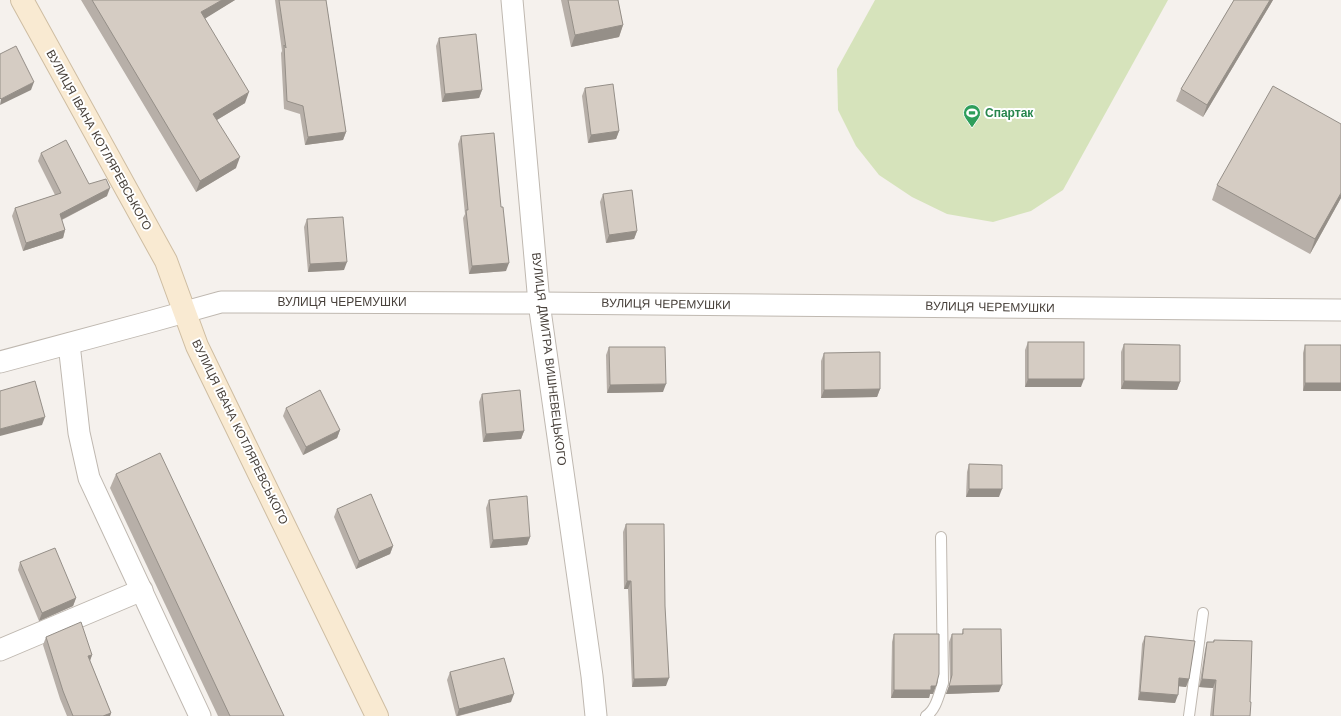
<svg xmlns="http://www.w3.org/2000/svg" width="1341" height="716" font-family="'Work Sans',sans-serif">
  <rect width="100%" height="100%" fill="#f5f1ed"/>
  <!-- green -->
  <polygon fill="#d6e3bb" points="875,0 1168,0 1063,190 1031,211 993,222 947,214 912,197 879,175 856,146 838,110 837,69"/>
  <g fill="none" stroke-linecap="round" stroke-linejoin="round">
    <defs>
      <g id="lane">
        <path d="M926,716c10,-6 13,-22 17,-33l-2,-146"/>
        <polyline points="1189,716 1203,613"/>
      </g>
      <g id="street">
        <polyline points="512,0 539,303 592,676 596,716"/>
        <polyline points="69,344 79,433 89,478 200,716"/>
        <polyline points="0,362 149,322 221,302 539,303 1341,310"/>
        <polyline points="0,650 142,590"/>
      </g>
      <polyline id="secondary" points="22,0 166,261 197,346 377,716"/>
    </defs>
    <!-- lane casing -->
    <use href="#lane" stroke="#bfb8b0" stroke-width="12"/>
    <!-- street casing -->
    <use href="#street" stroke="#bfb8b0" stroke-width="23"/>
    <!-- secondary casing -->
    <use href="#secondary" stroke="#cebda2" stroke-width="24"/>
    <!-- lane -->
    <use href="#lane" stroke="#fff" stroke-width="10"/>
    <!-- street -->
    <use href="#street" stroke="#fff" stroke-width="21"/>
    <!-- secondary -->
    <use href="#secondary" stroke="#f9ead2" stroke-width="22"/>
  </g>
  <!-- wall -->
  <g fill="#b7afa8">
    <polygon points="81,0 235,0 205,18 245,103 217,120 236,168 196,192"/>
    <polygon points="275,0 326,0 346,132 343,140 305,145 300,114 284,109 281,53 282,51"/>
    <polygon points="561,0 618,0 623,25 619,37 571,47"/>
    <polygon points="1234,0 1273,0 1203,117 1176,101 1181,89"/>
    <polygon points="439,38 482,90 479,98 442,102 436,46"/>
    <polygon points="585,88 619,131 616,139 588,143 582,96"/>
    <polygon points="461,136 506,271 469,274 463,218 465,214 458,144"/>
    <polygon points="41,153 107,196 62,220 65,230 63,238 23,251 12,216 15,208 55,195 38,161"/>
    <polygon points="1217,185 1341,198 1310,254 1212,200"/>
    <polygon points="603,194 637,231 634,239 606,243 600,202"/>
    <polygon points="307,219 344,270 308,272 304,227"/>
    <polygon points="1028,342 1081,387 1025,387 1025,350"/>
    <polygon points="1124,344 1180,382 1177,390 1121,389 1121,352"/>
    <polygon points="1305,345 1341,345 1303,391 1303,353"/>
    <polygon points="609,347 663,392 607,393 606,355"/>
    <polygon points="824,353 880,389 877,397 821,398 821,361"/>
    <polygon points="482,394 524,431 521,439 483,442 479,402"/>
    <polygon points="286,408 340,430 337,438 303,455 283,416"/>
    <polygon points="969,464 999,497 966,497 967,472"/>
    <polygon points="116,474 284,716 218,716 110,488"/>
    <polygon points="489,500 530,537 527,545 490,548 486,508"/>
    <polygon points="337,509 393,546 390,554 356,569 334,517"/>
    <polygon points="626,524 666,686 632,687 628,589 624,589 623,532"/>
    <polygon points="20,562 76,598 73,606 39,621 18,570"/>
    <polygon points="963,629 999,692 946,694 950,683 949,642 952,634 962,634"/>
    <polygon points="894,634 933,694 930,694 929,698 891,698 892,642"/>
    <polygon points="1145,636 1189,679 1186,687 1179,686 1175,703 1138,700 1142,644"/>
    <polygon points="46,637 92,655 90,661 111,713 110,716 67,716 60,699 43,645"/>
    <polygon points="1214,640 1250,716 1210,716 1213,688 1199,687 1205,650 1207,642 1213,642"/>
    <polygon points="450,672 511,702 459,716 456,716 447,680"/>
  </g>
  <!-- shaded-wall -->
  <g fill="#958f88">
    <polygon points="222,0 235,0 198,23 201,12"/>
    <polygon points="1270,0 1273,0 1203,117 1207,105"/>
    <polygon points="623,25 619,37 571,47 575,35"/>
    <polygon points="34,82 31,90 0,105 1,99"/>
    <polygon points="482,90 479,98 442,102 445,94"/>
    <polygon points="249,92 245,103 210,124 213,114"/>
    <polygon points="619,131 616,139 588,143 591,135"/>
    <polygon points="346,132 343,140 305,145 308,137"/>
    <polygon points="240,157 236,168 196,192 200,181"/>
    <polygon points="110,188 107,196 57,222 60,214"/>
    <polygon points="1341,193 1341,198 1310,254 1315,239"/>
    <polygon points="65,230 63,238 23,251 26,243"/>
    <polygon points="637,231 634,239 606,243 609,235"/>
    <polygon points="347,262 344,270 308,272 310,264"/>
    <polygon points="509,263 506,271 469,274 472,266"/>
    <polygon points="1028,379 1084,379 1081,387 1025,387"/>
    <polygon points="1124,381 1180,382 1177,390 1121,389"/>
    <polygon points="1305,383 1341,383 1341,391 1303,391"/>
    <polygon points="666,384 663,392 607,393 610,385"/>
    <polygon points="880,389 877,397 821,398 824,390"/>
    <polygon points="45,417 42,425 0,436 0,429"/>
    <polygon points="340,430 337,438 303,455 306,447"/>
    <polygon points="524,431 521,439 483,442 486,434"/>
    <polygon points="969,489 1002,489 999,497 966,497"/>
    <polygon points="530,537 527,545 490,548 493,540"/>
    <polygon points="393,546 390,554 356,569 359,561"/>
    <polygon points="627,581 631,581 628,589 624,589"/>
    <polygon points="76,598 73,606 39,621 42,613"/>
    <polygon points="92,655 89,663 88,656"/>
    <polygon points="669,678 666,686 632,687 634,679"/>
    <polygon points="1179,678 1189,679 1186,687 1176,686"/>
    <polygon points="1202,679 1216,680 1213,688 1199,687"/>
    <polygon points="1002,685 999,692 946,694 949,686"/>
    <polygon points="931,686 936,686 933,694 930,694 929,698 891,698 894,690"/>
    <polygon points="1140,692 1178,695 1175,703 1138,700"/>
    <polygon points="514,694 511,702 457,716 459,709"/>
    <polygon points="111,713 110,716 103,716"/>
  </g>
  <!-- building -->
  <g fill="#d5ccc3" stroke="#958f88">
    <polygon points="92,0 222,0 201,12 249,92 213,114 240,157 200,181"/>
    <polygon points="279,0 326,0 346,132 308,137 303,106 287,101 284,45 286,48"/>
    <polygon points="568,0 618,0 623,25 575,35"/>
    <polygon points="1234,0 1270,0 1207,105 1181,89"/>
    <polygon points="476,34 482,90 445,94 439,38"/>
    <polygon points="16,46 34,82 1,99 0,98 0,54"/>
    <polygon points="613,84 619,131 591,135 585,88"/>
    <polygon points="1273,86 1341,124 1341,193 1315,239 1217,185"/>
    <polygon points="494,133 501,207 503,207 509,263 472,266 466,210 468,210 461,136"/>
    <polygon points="66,140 89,184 106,179 110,188 60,214 65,230 26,243 15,208 61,193 41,153"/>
    <polygon points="632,190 637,231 609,235 603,194"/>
    <polygon points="343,217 347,262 310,264 307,219"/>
    <rect x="1028" y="342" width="56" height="37"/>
    <polygon points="1124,344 1180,345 1180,382 1124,381"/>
    <rect x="1305" y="345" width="36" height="38"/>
    <polygon points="609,347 665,347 666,384 610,385"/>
    <polygon points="880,352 880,389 824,390 824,353"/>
    <polygon points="35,381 45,417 0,429 0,391"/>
    <polygon points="320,390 340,430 306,447 286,408"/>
    <polygon points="520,390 524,431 486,434 482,394"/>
    <polygon points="160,453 284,716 230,716 116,474"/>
    <polygon points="969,464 1002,465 1002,489 969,489"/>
    <polygon points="371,494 393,546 359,561 337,509"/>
    <polygon points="527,496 530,537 493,540 489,500"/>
    <polygon points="626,524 664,524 665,606 669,678 634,679 631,581 627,581"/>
    <polygon points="55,548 76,598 42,613 20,562"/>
    <polygon points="81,622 92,655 88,656 111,713 103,716 73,716 63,691 46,637"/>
    <polygon points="963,629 1001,629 1002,685 949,686 952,675 952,634 963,634"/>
    <polygon points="894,634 939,634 939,674 936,686 931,686 931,690 894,690"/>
    <polygon points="1145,636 1195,641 1189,679 1179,678 1178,695 1140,692"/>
    <polygon points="1214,640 1252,641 1250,702 1251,702 1250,716 1213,716 1216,680 1202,679 1207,642 1214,642"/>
    <polygon points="504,658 514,694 459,709 450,672"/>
  </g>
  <!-- icons -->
  <defs>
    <symbol id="stadium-pin" viewBox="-11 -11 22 30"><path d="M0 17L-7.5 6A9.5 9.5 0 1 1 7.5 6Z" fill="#2e9e5b" stroke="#fff"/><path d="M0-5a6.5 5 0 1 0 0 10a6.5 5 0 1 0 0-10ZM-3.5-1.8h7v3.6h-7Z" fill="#fff"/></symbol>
  </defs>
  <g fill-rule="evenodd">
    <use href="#stadium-pin" x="962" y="103" width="20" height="27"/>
  </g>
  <g text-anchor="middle" stroke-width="4" stroke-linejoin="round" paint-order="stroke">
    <!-- leisure labels -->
    <g font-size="12" font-weight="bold" fill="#27864d" stroke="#fff" text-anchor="start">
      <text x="985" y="117">Спартак</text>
    </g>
    <!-- street labels -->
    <g font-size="12" fill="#48413b" stroke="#fff">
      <text transform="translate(99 140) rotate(61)" y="4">ВУЛИЦЯ ІВАНА КОТЛЯРЕВСЬКОГО</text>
      <text x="342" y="306">ВУЛИЦЯ ЧЕРЕМУШКИ</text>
      <text transform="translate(666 304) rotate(1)" y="4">ВУЛИЦЯ ЧЕРЕМУШКИ</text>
      <text transform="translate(990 307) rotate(1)" y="4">ВУЛИЦЯ ЧЕРЕМУШКИ</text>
      <text transform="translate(549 359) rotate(83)" y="4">ВУЛИЦЯ ДМИТРА ВИШНЕВЕЦЬКОГО</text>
      <text transform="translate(240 432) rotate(64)" y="4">ВУЛИЦЯ ІВАНА КОТЛЯРЕВСЬКОГО</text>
    </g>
  </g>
</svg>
